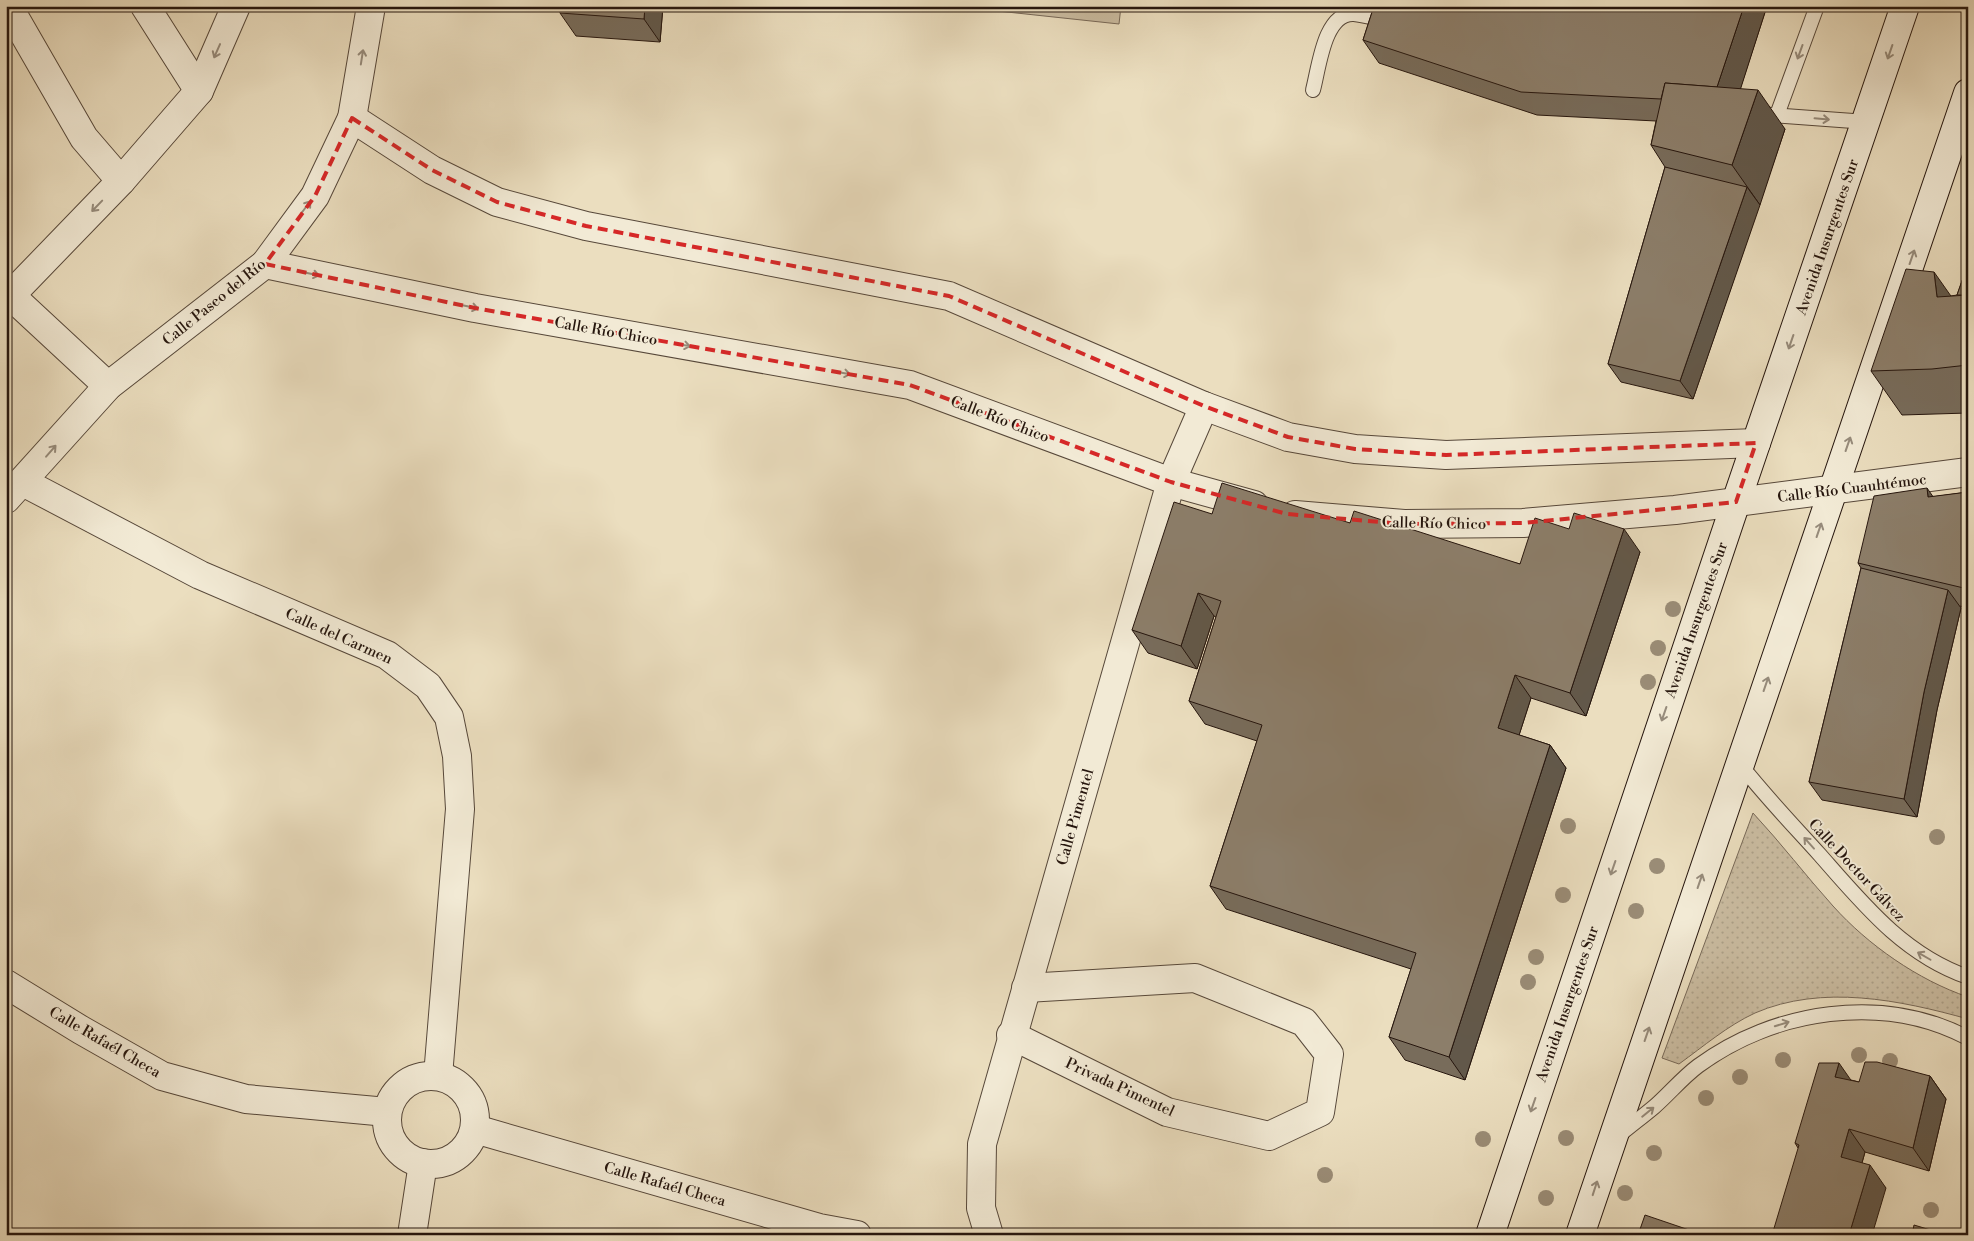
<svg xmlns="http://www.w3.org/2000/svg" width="1974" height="1241" font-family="'Libre Bodoni',serif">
  <defs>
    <pattern id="park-dots" width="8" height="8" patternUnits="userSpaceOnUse" patternTransform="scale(1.25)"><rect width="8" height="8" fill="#cabca1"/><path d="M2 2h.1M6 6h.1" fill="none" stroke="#ada189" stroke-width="1.8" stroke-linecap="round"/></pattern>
  </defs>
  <rect width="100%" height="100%" fill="#ebdebf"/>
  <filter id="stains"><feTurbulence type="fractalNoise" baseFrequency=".004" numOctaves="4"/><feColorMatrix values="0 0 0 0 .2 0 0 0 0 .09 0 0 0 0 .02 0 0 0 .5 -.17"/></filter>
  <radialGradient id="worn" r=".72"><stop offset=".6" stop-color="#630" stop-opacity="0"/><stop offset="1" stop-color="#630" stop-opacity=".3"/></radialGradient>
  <!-- grass -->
  <polygon fill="#cabca1" stroke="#786958" points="951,6 1121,6 1119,24"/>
  <!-- park -->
  <path fill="url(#park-dots)" stroke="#786958" d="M1753,813c28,30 53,63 80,93 35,39 85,74 135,91v22c-68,-19 -146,-35 -213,-6 -28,13 -51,33 -76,51l-17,-6z"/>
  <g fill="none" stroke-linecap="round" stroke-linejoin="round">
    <defs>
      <g id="lane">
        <path d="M1313,90c6,-22 11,-78 41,-76 11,1 23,5 35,7"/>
        <polyline points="1758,114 1867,122"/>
        <polyline points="1777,115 1817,6"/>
        <path d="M1740,764c25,32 53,61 80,91 43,49 84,100 148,122"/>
        <path d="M1618,1136c12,-10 24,-19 36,-29 15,-13 28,-29 44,-41 76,-56 185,-73 270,-28"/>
      </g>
      <g id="street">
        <polyline points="8,6 84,138 121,181"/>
        <polyline points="145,6 199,91"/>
        <polyline points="352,118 432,170 497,202 586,226 949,296 1204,406 1288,437 1355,449 1446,455 1756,443"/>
        <polyline points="265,264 475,308 910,385 1171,482 1254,505"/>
        <polyline points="10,295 108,386"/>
        <polyline points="6,300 121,181 199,91 236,6"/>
        <polyline points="23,482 200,575 387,655 428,686 449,717 457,756 460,809 438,1076"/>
        <polyline points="6,499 108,386 265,264 315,196 352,118 371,6"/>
        <polyline points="1295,515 1404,524 1523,523 1675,510 1968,472"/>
        <polyline points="6,984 81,1030 162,1076 246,1099 387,1112"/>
        <polyline points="1011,1035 1167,1112 1269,1136 1320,1112 1329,1054 1304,1022 1195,978 1026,988"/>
        <circle cx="431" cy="1120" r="44"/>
        <polyline points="475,1129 819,1228 857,1235"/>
        <polyline points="412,1235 423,1163"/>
        <polyline points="989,1235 981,1208 982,1144 1171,482 1204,406"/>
      </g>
      <g id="secondary">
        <polyline points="1490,1235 1736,502 1905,6"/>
        <polyline points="1580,1235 1968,93"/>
      </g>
    </defs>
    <!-- lane casing -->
    <use href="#lane" stroke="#57483a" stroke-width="16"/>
    <!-- street casing -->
    <use href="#street" stroke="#57483a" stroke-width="30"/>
    <!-- secondary casing -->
    <use href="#secondary" stroke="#26160e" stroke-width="30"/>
    <!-- lane -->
    <use href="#lane" stroke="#f2ead5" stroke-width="14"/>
    <!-- street -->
    <use href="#street" stroke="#f2ead5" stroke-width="28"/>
    <!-- secondary -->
    <use href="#secondary" stroke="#f2ead5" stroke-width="28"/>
  </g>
  <!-- trees -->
  <g fill="#9a8c76">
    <circle cx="1673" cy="609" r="8"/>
    <circle cx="1658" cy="648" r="8"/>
    <circle cx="1648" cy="682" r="8"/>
    <circle cx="1568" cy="826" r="8"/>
    <circle cx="1937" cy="837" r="8"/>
    <circle cx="1657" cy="866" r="8"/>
    <circle cx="1563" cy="895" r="8"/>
    <circle cx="1636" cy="911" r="8"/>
    <circle cx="1536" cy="957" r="8"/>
    <circle cx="1528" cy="982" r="8"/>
    <circle cx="1859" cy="1055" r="8"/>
    <circle cx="1783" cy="1060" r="8"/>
    <circle cx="1890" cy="1061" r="8"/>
    <circle cx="1740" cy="1077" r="8"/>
    <circle cx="1706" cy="1098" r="8"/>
    <circle cx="1566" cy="1138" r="8"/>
    <circle cx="1483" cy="1139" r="8"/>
    <circle cx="1654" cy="1153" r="8"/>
    <circle cx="1325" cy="1175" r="8"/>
    <circle cx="1625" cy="1193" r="8"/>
    <circle cx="1546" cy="1198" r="8"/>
    <circle cx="1931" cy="1210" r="8"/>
  </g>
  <!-- wall -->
  <g fill="#786c5b" stroke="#26160e">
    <polygon points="560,6 663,6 660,42 576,36 560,13"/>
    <polygon points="1374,6 1767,6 1740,89 1785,129 1693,399 1621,382 1608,364 1665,167 1651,145 1656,121 1537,115 1379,63 1363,40"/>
    <polygon points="1968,264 1968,413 1902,415 1871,371 1951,296 1957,295"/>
    <polygon points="1968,492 1968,608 1960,606 1961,608 1937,710 1917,817 1822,800 1809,782 1861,568 1858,563 1932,497"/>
    <polygon points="1212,514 1350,523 1520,564 1640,552 1586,716 1531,698 1519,735 1550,745 1566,768 1465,1080 1405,1060 1389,1037 1411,969 1226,909 1210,886 1257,741 1205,724 1189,701 1216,617 1214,616 1197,669 1148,653 1132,630"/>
    <polygon points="1930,1076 1946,1099 1929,1171 1865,1152 1862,1163 1886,1188 1798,1148 1795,1143 1851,1080 1859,1082"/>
  </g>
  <!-- shaded-wall -->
  <g fill="#62584a" stroke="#26160e">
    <polygon points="645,6 663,6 660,42 644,19"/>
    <polygon points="1744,6 1767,6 1729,125 1712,102"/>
    <polygon points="1758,90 1785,129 1760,205 1732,165"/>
    <polygon points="1747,187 1760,205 1693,399 1680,381"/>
    <polygon points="1934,272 1965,316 1937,297"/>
    <polygon points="1927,488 1943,511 1928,497"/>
    <polygon points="1624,529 1640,552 1586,716 1570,693"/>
    <polygon points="1948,590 1961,608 1937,710 1917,817 1904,799 1924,692"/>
    <polygon points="1198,593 1214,616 1197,669 1181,646"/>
    <polygon points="1515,675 1531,698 1514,751 1498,728"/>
    <polygon points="1550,745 1566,768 1465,1080 1449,1057"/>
    <polygon points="1839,1063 1855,1086 1835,1077"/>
    <polygon points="1930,1076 1946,1099 1929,1171 1913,1148"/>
    <polygon points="1849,1129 1865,1152 1857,1180 1841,1157"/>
    <polygon points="1870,1165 1886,1188 1872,1235 1849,1235"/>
  </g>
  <!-- building -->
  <g fill="#8c7e6a" stroke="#26160e">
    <polygon points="560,6 645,6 644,19 560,13"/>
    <polygon points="1374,6 1744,6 1717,87 1665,83 1661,99 1521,92 1363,40"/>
    <polygon points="1665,83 1758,90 1732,165 1651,145"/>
    <polygon points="1665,167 1747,187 1680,381 1608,364"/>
    <polygon points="1968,264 1968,295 1957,295"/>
    <polygon points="1906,269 1934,272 1937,297 1968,295 1968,365 1932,369 1871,371"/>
    <polygon points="1222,483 1350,523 1354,511 1520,564 1535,518 1569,529 1574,513 1624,529 1570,693 1515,675 1498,728 1550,745 1449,1057 1389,1037 1416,953 1210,886 1262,725 1189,701 1221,601 1198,593 1181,646 1132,630 1174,502 1212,514"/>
    <polygon points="1927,488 1928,497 1968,492 1968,589 1858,563 1874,496"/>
    <polygon points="1861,568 1948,590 1924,692 1904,799 1809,782"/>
    <polygon points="1865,1062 1877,1062 1930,1076 1913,1148 1849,1129 1841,1157 1870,1165 1849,1235 1772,1235 1799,1145 1795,1143 1819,1063 1839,1063 1835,1077 1859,1082"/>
    <polygon points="1645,1215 1698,1233 1698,1235 1638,1235"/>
    <polygon points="1914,1225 1947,1235 1912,1235"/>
  </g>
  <!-- one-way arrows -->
  <defs><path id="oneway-shaft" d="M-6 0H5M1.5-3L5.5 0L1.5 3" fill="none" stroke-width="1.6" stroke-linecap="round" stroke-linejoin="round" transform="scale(1.25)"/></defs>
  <g stroke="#968b7b">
    <use href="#oneway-shaft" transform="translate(217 51) rotate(114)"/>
    <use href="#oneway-shaft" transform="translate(1800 52) rotate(110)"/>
    <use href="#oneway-shaft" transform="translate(1890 52) rotate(109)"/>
    <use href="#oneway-shaft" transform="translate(362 57) rotate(-81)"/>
    <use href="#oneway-shaft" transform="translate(1822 119) rotate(5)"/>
    <use href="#oneway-shaft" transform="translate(97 206) rotate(134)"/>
    <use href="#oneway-shaft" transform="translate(306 207) rotate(-53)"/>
    <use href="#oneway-shaft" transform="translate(1912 257) rotate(-71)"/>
    <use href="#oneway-shaft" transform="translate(312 274) rotate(12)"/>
    <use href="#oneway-shaft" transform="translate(471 307) rotate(11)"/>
    <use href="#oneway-shaft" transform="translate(1791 342) rotate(109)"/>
    <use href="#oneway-shaft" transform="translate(683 345) rotate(10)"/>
    <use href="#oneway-shaft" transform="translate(843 373) rotate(10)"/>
    <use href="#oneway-shaft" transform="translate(1848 444) rotate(-71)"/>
    <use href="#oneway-shaft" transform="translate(51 451) rotate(-49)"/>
    <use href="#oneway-shaft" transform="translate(1819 530) rotate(-71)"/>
    <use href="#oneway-shaft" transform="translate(1766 684) rotate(-71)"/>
    <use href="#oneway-shaft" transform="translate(1664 714) rotate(109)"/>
    <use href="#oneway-shaft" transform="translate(1809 843) rotate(-132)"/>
    <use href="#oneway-shaft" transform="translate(1613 868) rotate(109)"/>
    <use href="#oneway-shaft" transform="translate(1700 881) rotate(-71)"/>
    <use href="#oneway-shaft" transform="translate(1924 956) rotate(-150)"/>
    <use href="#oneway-shaft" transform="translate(1782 1024) rotate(-17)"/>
    <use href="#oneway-shaft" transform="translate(1647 1034) rotate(-71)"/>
    <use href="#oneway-shaft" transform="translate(1533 1105) rotate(109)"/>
    <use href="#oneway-shaft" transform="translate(1648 1112) rotate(-39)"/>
    <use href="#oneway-shaft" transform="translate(1595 1188) rotate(-72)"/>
  </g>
  <!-- marked area -->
  <path fill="none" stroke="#d62828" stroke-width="4" stroke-dasharray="10 6" stroke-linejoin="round" d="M352,118l80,52 65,32 89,24 363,70 255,110 84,31 67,12 91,6 310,-12 -20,59 -213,21 -119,1 -117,-10 -116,-32 -261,-97 -435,-77 -210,-44 50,-68z"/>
  <g text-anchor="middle" stroke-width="4" stroke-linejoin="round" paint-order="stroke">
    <!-- street labels -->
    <g font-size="15" fill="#26160e" stroke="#f2ead5">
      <text transform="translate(1827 237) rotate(-71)" y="5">Avenida Insurgentes Sur</text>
      <text transform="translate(214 302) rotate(-39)" y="5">Calle Paseo del Río</text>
      <text transform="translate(606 331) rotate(10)" y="5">Calle Río Chico</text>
      <text transform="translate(1000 419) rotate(21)" y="5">Calle Río Chico</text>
      <text transform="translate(1852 488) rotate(-7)" y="5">Calle Río Cuauhtémoc</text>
      <text transform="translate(1434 523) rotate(1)" y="5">Calle Río Chico</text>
      <text transform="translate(1696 620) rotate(-71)" y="5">Avenida Insurgentes Sur</text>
      <text transform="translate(339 636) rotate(24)" y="5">Calle del Carmen</text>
      <text transform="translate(1075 817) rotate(-74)" y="5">Calle Pimentel</text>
      <text transform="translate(1857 870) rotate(47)" y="5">Calle Doctor Gálvez</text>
      <text transform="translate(1567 1004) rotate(-71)" y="5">Avenida Insurgentes Sur</text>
      <text transform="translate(105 1042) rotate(30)" y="5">Calle Rafaél Checa</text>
      <text transform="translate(1120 1087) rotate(25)" y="5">Privada Pimentel</text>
      <text transform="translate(665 1184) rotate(16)" y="5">Calle Rafaél Checa</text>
    </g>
  </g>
  <!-- margin -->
  <rect width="1974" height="1241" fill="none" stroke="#ebdebf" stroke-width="25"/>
  <rect x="8" y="8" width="1959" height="1226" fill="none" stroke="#26160e" stroke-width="2.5"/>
  <rect x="12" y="12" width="1949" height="1216" fill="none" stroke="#26160e"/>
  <rect width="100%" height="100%" filter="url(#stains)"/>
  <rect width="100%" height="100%" fill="url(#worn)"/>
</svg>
